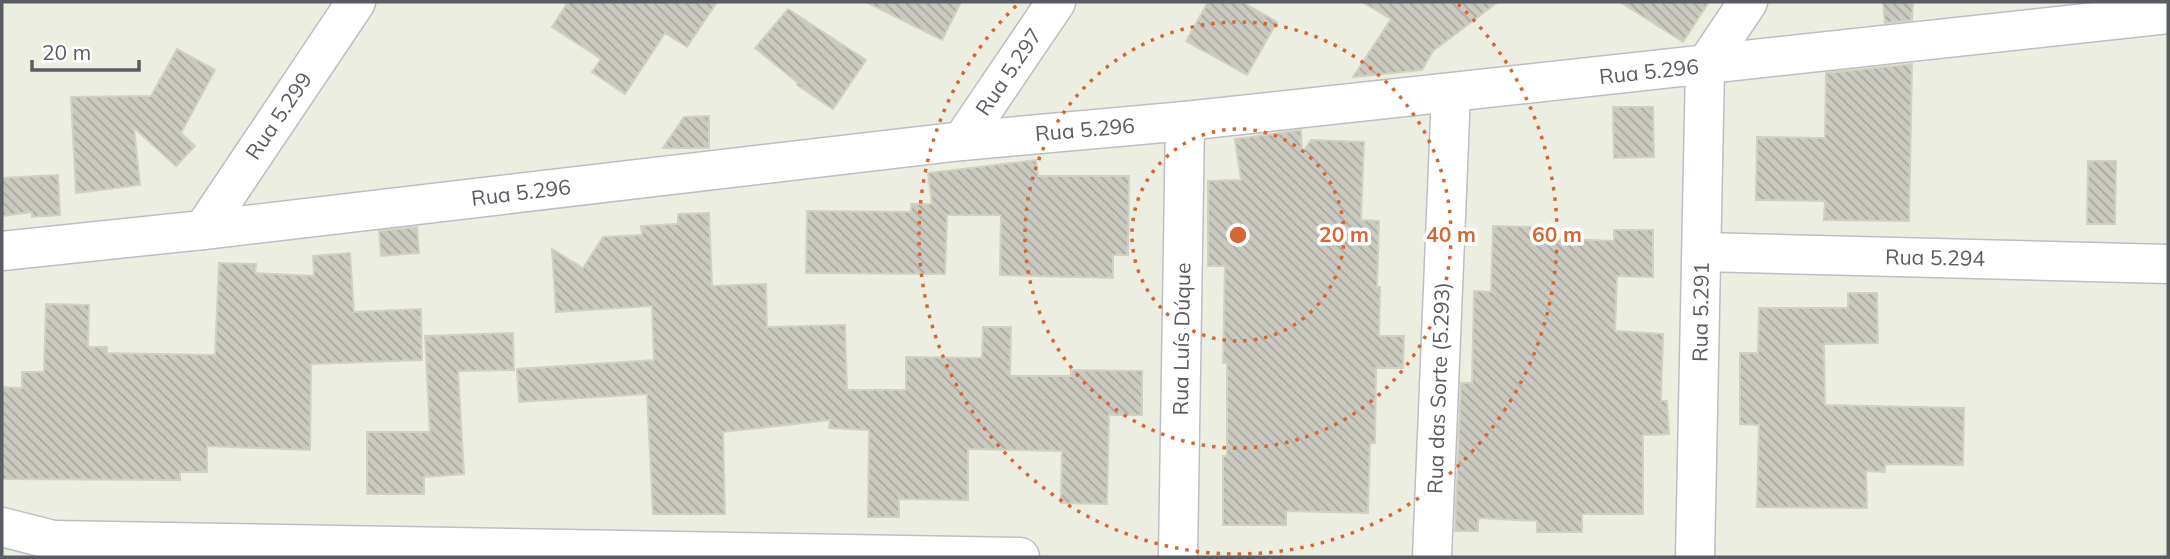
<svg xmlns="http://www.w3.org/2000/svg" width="2170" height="559" font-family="Mulish,sans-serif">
  <defs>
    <pattern id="building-back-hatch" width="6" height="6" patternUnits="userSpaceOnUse" patternTransform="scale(1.75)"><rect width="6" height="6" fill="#cbcac1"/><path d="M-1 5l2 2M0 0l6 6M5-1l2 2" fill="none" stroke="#a8a7a0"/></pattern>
  </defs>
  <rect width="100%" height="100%" fill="#edeee2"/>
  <!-- building -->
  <g fill="url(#building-back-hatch)" stroke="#d2d1c0" stroke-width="2">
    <polygon points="568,2 717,2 687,47 665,33 625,94 592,72 601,59 552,27"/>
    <polygon points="866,2 961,2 942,40"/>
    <polygon points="1208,2 1242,2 1277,22 1247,75 1186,41"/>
    <polygon points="1362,2 1498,2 1433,51 1422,70 1353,77 1391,19"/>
    <polygon points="1620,2 1709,2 1683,42"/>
    <polygon points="1883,2 1913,2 1912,20 1885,23"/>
    <polygon points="788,9 866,60 833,109 797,85 798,83 755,48"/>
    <polygon points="177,49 215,70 181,133 195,146 176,166 134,128 140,185 76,193 71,97 151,96"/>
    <polygon points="1912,64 1909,221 1824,220 1825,201 1756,200 1757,137 1825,138 1826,73"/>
    <polygon points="1613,107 1653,107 1654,157 1614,158"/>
    <polygon points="709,116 709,148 663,148 684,117"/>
    <polygon points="1301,130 1302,153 1311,140 1364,142 1361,220 1379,221 1377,287 1380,287 1379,336 1404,336 1403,368 1376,368 1375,443 1370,443 1368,513 1286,511 1286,525 1223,525 1223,456 1227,456 1227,363 1223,363 1225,266 1208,266 1208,181 1241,180 1235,139"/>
    <polygon points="1036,160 1038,176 1129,176 1128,255 1113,255 1113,278 1000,275 1001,215 947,215 945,274 806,273 807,211 911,212 911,204 932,204 928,173"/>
    <polygon points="2088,161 2116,161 2115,224 2087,224"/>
    <polygon points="58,175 60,215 32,217 32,212 2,216 2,178"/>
    <polygon points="709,213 712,286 766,284 767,327 845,325 847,390 906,390 906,357 982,358 983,327 1011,327 1010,376 1071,376 1071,370 1142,371 1142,415 1109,415 1107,504 1061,503 1062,451 968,449 968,500 899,499 899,517 868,517 869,430 829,428 830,420 723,432 725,514 653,514 647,394 519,402 517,369 654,360 652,306 556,312 552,249 583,268 603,237 642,235 641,226 678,224 678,214"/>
    <polygon points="1493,226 1542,227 1541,238 1614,241 1614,230 1653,230 1653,277 1617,276 1615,331 1663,334 1661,401 1667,401 1669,434 1643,435 1643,514 1582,514 1582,532 1537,532 1537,521 1478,518 1478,531 1455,531 1461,383 1472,383 1474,291 1491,292"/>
    <polygon points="417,227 419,253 381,256 379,231"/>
    <polygon points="350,253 354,312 421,309 422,360 311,364 310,450 207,446 207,472 180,472 180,480 2,479 2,387 22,388 22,372 44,372 46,304 89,305 88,347 107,347 107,353 215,355 219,263 256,264 255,273 314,276 313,256"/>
    <polygon points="1848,293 1877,293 1878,343 1824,344 1825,405 1964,408 1963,465 1885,464 1885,472 1866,471 1867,508 1757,507 1759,425 1740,424 1740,353 1758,353 1759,308 1848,308"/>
    <polygon points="513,333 514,370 458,371 464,474 424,477 424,494 367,494 367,432 430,432 425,336"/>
  </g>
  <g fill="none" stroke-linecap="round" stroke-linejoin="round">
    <defs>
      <g id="minor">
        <polyline points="962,141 1056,2"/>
        <polyline points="203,230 356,2"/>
        <polyline points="2,251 203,230 962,141 1185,121 2168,14"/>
        <polyline points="1703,252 2168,264"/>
        <polyline points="2,527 53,540 77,550"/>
        <polyline points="53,540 1020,557"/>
        <polyline points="1178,557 1185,121"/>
        <polyline points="1432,557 1451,93"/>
        <polyline points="1695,557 1705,66 1748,2"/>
      </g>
    </defs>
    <!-- minor casing -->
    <use href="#minor" stroke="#bcbec4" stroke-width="41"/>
    <!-- minor -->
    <use href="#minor" stroke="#fff" stroke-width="38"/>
  </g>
  <!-- distance rings -->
  <g fill="none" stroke="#d66733" stroke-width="3.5" stroke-dasharray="3.5 7">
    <circle cx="1238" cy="235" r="106"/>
    <circle cx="1238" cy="235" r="213"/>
    <path d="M1458 4A319 319 0 1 1 1018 4"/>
  </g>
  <g text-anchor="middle" stroke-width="7" stroke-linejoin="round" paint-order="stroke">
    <!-- street labels -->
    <g font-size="21" fill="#5a5c63" stroke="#fff">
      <text transform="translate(1009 72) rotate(-56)" y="7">Rua 5.297</text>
      <text transform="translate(1649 72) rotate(-6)" y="7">Rua 5.296</text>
      <text transform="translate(279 116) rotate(-56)" y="7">Rua 5.299</text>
      <text transform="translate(1085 130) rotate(-5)" y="7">Rua 5.296</text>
      <text transform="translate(521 193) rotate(-7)" y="7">Rua 5.296</text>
      <text transform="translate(1935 258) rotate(1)" y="7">Rua 5.294</text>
      <text transform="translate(1701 312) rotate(-89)" y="7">Rua 5.291</text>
      <text transform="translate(1182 339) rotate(-89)" y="7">Rua Luís Dúque</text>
      <text transform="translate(1439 388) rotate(-88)" y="7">Rua das Sorte (5.293)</text>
    </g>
  </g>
  <circle cx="1238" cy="235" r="10" fill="#d66733" stroke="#fff" stroke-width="3.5"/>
  <g font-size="21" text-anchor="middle" font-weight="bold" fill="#d66733" stroke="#fff" stroke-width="7" stroke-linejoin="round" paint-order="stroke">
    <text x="1344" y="242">20 m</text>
    <text x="1451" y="242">40 m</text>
    <text x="1557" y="242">60 m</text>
  </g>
  <!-- border -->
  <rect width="2170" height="559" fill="none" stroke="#5a5c63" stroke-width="7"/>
  <!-- scale -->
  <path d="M32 60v10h107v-10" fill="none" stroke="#5a5c63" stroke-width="3.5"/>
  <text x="42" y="60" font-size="21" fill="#5a5c63" stroke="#ffffff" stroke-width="5" paint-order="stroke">20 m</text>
</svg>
